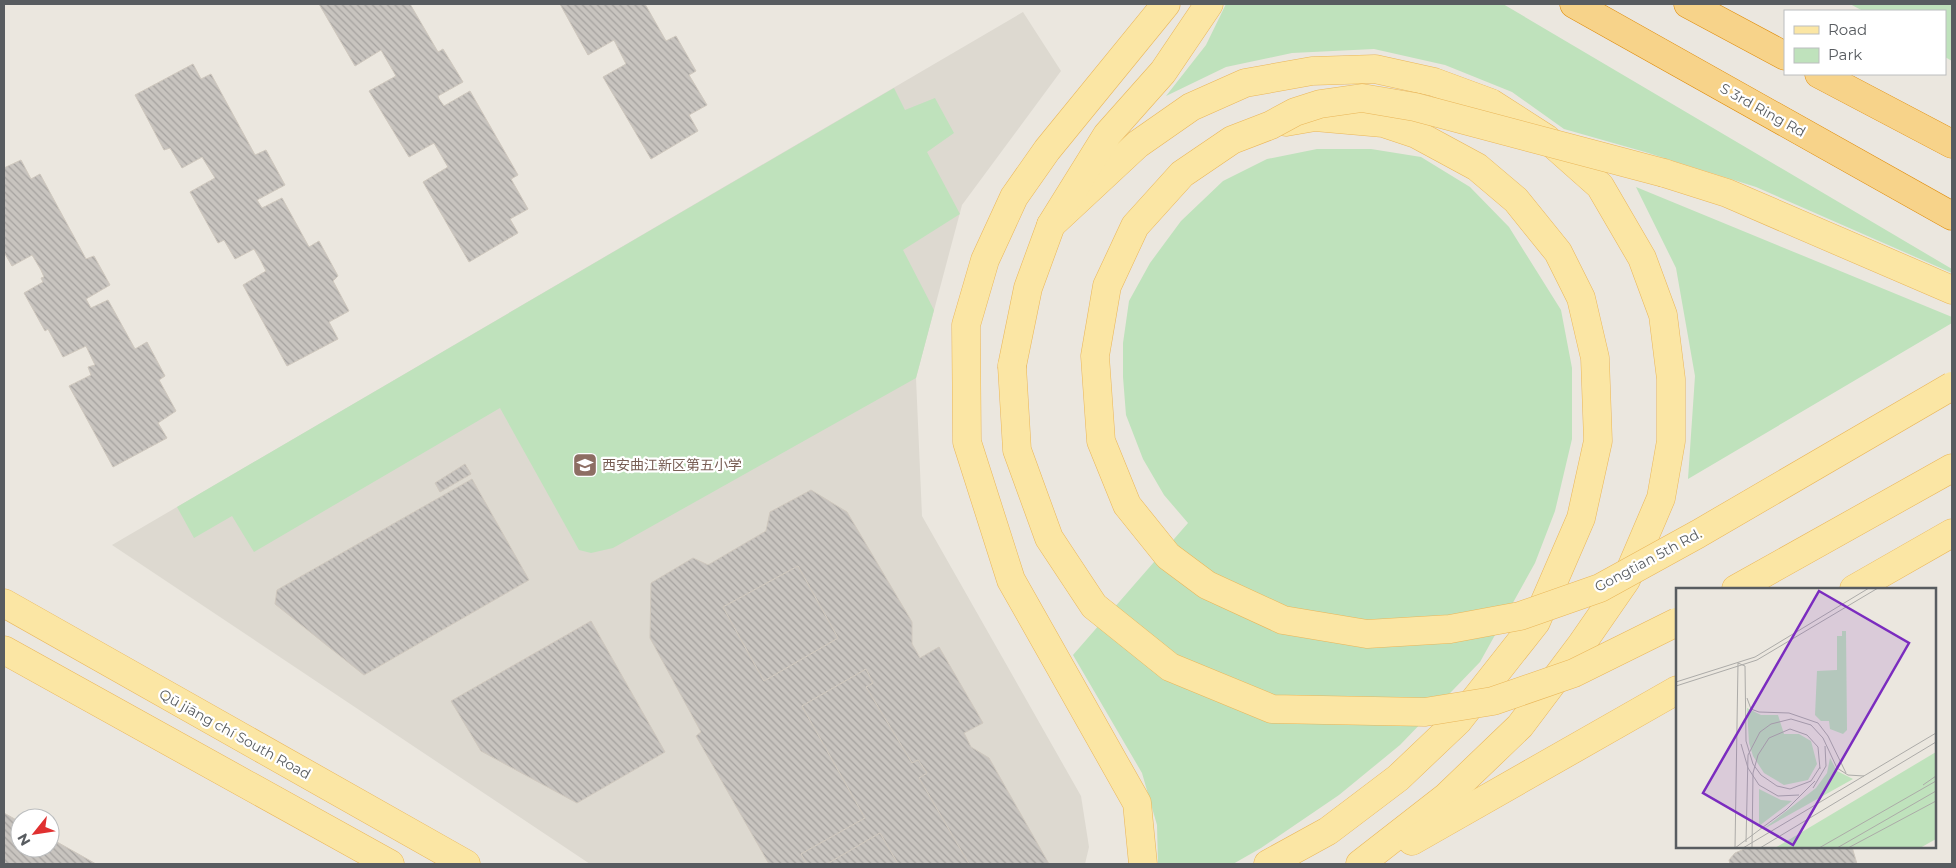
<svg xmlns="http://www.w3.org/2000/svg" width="1956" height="868" font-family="Montserrat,'Noto Sans SC',sans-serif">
  <defs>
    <pattern id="building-back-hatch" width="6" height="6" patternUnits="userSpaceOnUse" patternTransform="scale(1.25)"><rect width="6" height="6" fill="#c8c4bf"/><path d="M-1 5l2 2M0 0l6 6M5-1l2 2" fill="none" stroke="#a5a29f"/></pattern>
  </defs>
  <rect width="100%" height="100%" fill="#ebe7df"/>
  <!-- education -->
  <polygon fill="#ddd9d0" points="1023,12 1061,71 962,205 916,378 922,516 1081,796 1089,847 1085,864 590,864 112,545"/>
  <!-- green -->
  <g fill="#bfe2bc">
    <polygon points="1226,4 1503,4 1952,269 1952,273 1756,187 1645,152 1564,129 1512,92 1445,65 1374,49 1292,53 1226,67 1166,96 1206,45"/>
    <polygon points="1850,4 1952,4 1952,61 1945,57 1945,11 1863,11"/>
    <polygon points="894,88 905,110 935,98 954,133 927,152 960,214 903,250 934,310 916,378 613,548 591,553 579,550 500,408 254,552 232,516 194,538 177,507"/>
    <polygon points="1317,149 1371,149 1421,157 1470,187 1509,227 1561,310 1572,368 1572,439 1555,511 1535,563 1480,662 1400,745 1339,795 1261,848 1233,864 1158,864 1157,825 1142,773 1073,655 1188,523 1164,495 1143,459 1126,415 1123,377 1123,343 1129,301 1150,263 1181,221 1223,181 1267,159"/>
    <polygon points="1636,187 1952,317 1952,323 1688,479 1695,376 1676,268"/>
  </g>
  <!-- building -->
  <g fill="url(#building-back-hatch)" stroke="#cfc8be" fill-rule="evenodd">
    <polygon points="319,4 410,4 438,52 443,49 463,82 438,96 439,99 444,106 470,91 518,175 511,179 528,209 510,219 518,233 469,262 423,182 448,167 434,143 409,157 369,91 396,76 381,50 355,66"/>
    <polygon points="560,4 645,4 666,41 676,36 696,71 689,75 707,105 689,115 698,131 651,159 603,77 626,64 614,40 588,55"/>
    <polygon points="193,64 201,79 211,74 255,155 266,150 285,185 257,200 262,208 282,198 309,247 319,241 338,276 333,281 349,311 329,322 338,339 287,366 243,285 266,271 261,261 254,249 235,259 224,240 218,243 190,192 215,178 202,157 182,168 170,148 164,150 135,95"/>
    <polygon points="21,160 31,179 40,174 86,259 94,256 110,285 86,299 91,308 108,300 135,349 147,342 165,376 159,380 176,411 158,423 167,438 113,467 69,386 91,375 88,367 95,365 86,346 63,357 48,329 45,331 24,293 43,282 41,278 44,277 41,270 32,255 12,266 4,252 4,168"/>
    <polygon points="465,464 471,474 440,492 435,483"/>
    <polygon points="472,479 529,580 364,675 275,604 277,590"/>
    <path d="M811,490l36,22 65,110v22l8,14 19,-11 44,76 -19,10 7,14 18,11 60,106h-80l-50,-86 8,-5 -9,-13 -6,3 -46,-76 7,-4 -7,-14 -64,37 63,112 -64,36 6,10h-38l-73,-128 5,-4 -51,-94 1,-55 42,-25 15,7 58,-34 4,-19zM798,566l40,72 -74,43 -41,-74z"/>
    <polygon points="798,566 838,638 764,681 723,607"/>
    <polygon points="591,621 665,752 577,803 481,751 451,701"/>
    <polygon points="866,669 873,683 866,687 912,763 918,760 927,773 919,778 969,864 898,864 880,833 827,864 807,864 801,854 865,818 802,706"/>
    <polygon points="4,813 20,822 20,848 50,848 50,838 96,864 4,864"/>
    <polygon points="880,833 898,864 827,864"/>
    <polygon points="1749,847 1852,847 1857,864 1730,864 1729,860 1735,853"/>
  </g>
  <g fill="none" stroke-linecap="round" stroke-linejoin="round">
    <defs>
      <g id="major">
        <polyline points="1664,173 1727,193 1952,290"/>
        <polyline points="1051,225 1138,144 1191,107 1245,83 1312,71 1375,69 1434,82 1491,103 1547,139 1600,186 1642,258 1663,315 1671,379 1671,441 1661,498 1626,580 1581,645 1520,726 1446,797 1360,864"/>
        <polyline points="1012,366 1028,288 1051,225 1107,135 1163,72 1209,4"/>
        <polyline points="1736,589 1952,468"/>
        <polyline points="1854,589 1952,533"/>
        <polyline points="4,603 466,864"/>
        <polyline points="4,650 390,864"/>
        <polyline points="1412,841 1677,690"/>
        <polyline points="1143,864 1137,803 1011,580 967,442 966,325 985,260 1014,197 1047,150 1166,4"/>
        <polyline points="1268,864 1328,831 1398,778 1458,721 1536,622 1581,518 1598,441 1595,358 1581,298 1558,252 1516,200 1477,167 1416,134 1383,123 1315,117 1286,122"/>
      </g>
      <g id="highway">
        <polyline points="1574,4 1952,216"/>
        <polyline points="1688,4 1785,56"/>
        <polyline points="1819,74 1952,144"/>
      </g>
    </defs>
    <!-- major casing -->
    <use href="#major" stroke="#eab659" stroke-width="29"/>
    <!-- highway casing -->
    <use href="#highway" stroke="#df8c0a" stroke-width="29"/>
    <!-- major -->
    <use href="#major" stroke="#fbe6a4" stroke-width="28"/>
    <!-- highway -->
    <use href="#highway" stroke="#f7d38a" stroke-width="28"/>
    <defs>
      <g id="major-bridge">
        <polyline points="1664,173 1415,107 1362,98 1320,104 1295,112 1271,125 1232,140 1182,174 1135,226 1107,286 1095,356 1101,441 1127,505 1168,556 1207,585 1283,620 1367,634 1450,629 1520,616 1600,588 1698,534 1952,386"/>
        <polyline points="1012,366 1017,450 1049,538 1094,606 1170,667 1272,709 1425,712 1493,701 1574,673 1677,622"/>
      </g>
    </defs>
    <!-- major-bridge casing -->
    <use href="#major-bridge" stroke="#eab659" stroke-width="29" stroke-linecap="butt"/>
    <!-- major-bridge -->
    <use href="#major-bridge" stroke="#fbe6a4" stroke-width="28"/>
  </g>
  <!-- icons -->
  <defs>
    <symbol id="school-square" viewBox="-11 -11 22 22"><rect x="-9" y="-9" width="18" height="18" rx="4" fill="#8d6e63" stroke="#fff"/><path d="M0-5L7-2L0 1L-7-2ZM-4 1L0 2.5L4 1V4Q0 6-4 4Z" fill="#fff"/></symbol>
  </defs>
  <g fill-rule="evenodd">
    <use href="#school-square" x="571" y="451" width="28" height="28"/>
  </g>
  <g text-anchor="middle" stroke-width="4.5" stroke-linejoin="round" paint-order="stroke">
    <!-- street labels -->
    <g font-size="14" fill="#585c60" stroke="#fff">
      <text transform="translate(1763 110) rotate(29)" y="5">S 3rd Ring Rd</text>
      <text transform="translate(1648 560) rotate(-28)" y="5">Gongtian 5th Rd.</text>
      <text transform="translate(235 734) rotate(29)" y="5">Qū jiāng chí South Road</text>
    </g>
    <!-- education labels -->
    <g font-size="14" fill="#785e54" stroke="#fff" text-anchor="start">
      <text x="602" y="470">西安曲江新区第五小学</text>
    </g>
  </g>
  <!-- overview -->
  <g transform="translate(1676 588)">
    <rect width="260" height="260" fill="#ebe7df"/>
    <path d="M166,43h4l1,99 -4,4 -13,-5 -1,-8h-8l-6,-6 2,-44 20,-1v-34h5zM71,120l14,7h17l6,19h15l12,7 6,23 -9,16 -24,5 -20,-12 -11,-17 -4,-13zM260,164v87l-16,9h-145zM154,170l7,13 16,8 -91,51 54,-42 11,-15zM83,201l22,11 11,1 -33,25z" fill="#bfe2bc"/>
    <path fill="none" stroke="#acaba8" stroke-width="1" d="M0,94l79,-25 114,-69M0,98l81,-26 121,-72M71,110l4,11 8,3 30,1 29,10 10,13 18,37M65,156l7,24 11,17 19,11 21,-1M247,197l13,-9M137,200l13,-22 -1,-20M70,254l2,-87 12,-23 11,-8 20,-5 20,6 12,13 14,30 11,7 16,1M59,260l3,-185 7,3 1,75 7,23 8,11 16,11 13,3 21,-8 9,-14M59,260l51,-38 29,-29M67,260l193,-115M76,260l1,-75 5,-18 11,-17 21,-9 17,6 11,12 2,22M84,260l176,-106M143,260l117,-67M161,260l99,-57M172,260l88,-47"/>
    <path fill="#7b2cbf" fill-opacity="0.15" stroke="#7b2cbf" stroke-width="2.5" d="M143,3l90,52 -116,202 -90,-52z"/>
    <rect width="260" height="260" fill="none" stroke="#585c60" stroke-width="2.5"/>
  </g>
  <!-- border -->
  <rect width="1956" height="868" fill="none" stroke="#585c60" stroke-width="10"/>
  <!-- legend -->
  <rect x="1784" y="10" width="162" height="65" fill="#ffffff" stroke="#bcbebf"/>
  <rect x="1794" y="26" width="25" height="8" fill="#fbe6a4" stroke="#bcbebf"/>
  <text x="1828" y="35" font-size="15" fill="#585c60">Road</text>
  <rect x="1794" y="48" width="25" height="15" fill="#bfe2bc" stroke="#bcbebf"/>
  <text x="1828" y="60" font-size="15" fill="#585c60">Park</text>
  <!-- north arrow -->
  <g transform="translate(35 833) rotate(240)"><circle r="24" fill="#ffffff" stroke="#bcbebf"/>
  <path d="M0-4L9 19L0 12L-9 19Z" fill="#e03030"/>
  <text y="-8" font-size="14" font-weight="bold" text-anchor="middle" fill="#585c60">N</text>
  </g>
</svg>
